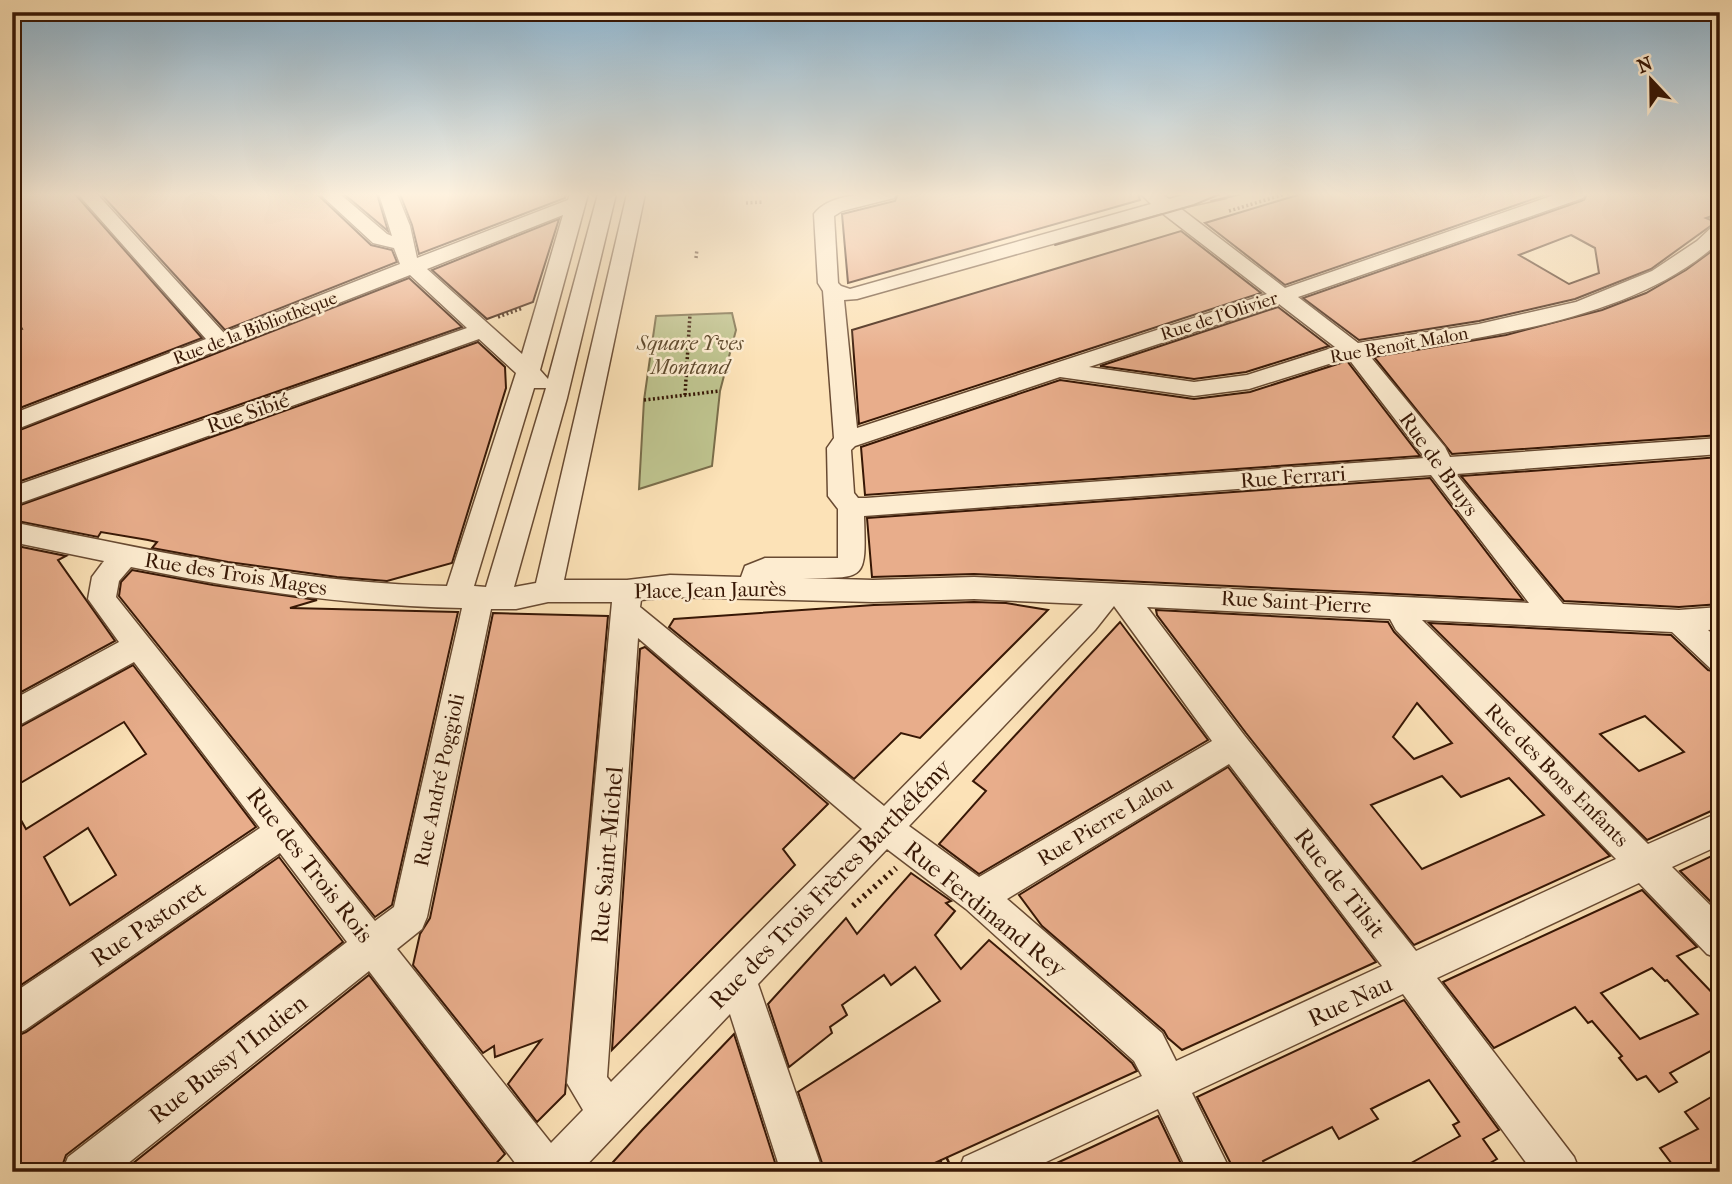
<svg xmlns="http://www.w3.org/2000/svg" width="1732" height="1184" font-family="'IM FELL French Canon',serif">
  <rect width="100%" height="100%" fill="#fce2b7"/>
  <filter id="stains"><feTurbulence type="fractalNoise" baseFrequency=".00286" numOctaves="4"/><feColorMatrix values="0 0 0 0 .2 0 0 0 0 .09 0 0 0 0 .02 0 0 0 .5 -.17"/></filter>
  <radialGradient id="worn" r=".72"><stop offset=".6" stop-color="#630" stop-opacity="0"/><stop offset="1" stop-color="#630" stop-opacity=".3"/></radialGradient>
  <!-- green -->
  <polygon fill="#bec38e" stroke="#7a6d4a" stroke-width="2" points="732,313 736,330 720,391 712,466 639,489 644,400 656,316"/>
  <!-- building -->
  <g fill="#e8ad8b" stroke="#371705" stroke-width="2" fill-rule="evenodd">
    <polygon points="12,194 75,194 202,338 12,411 12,332 22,329 12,311"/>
    <polygon points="101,194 317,194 371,245 392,250 397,262 225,330"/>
    <polygon points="344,194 377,194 388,231"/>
    <polygon points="400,194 566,194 565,198 419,254 412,225"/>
    <polygon points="898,194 1138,194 1140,200 848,283 842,214 895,201"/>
    <polygon points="1301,194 1548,194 1285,285 1205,223"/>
    <path d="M1587,194h133v19l-14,5 10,4 -65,47 -76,30 -96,22 -120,19 -56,-42 281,-98zM1571,235l24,13 4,25 -30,11 -50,-29z"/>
    <polygon points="559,219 533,302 487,319 432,270"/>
    <polygon points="1181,231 1261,293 859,424 852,330"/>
    <polygon points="1720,245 1720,435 1452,454 1374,357 1506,335 1602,310 1646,293 1686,270"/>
    <polygon points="409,278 462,327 12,484 12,433"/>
    <polygon points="1278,307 1329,346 1246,372 1194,379 1100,366"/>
    <polygon points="478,342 505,367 506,388 452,563 387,581 337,577 228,562 152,548 157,542 148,540 101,532 98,537 12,520 12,508"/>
    <polygon points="1347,361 1420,456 865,495 861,447 1060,380 1194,399 1250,392"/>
    <polygon points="1720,457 1720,604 1679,607 1564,601 1461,476"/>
    <polygon points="1430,478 1523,600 974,574 872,577 867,518"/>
    <polygon points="12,545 66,556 58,560 115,641 12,697"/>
    <polygon points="132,570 213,585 317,600 290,608 458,612 392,905 375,917 119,596 121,582"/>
    <polygon points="974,602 1006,603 1048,610 920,738 901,733 854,779 669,627 674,619 874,605"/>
    <path d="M1156,610l232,12 6,10 216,224 -196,89 -168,-212 -89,-118zM1417,703l35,40 -38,16 -21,-22zM1442,776l19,21 48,-19 35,37 -122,54 -51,-64z"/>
    <polygon points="493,613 608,616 565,1094 537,1122 508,1084 541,1040 495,1057 494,1046 483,1053 413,965 420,934 430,918"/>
    <polygon points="1120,622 1208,740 979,874 939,844 986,791 973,781"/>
    <path d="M1429,623l242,12 37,35 12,3v134l-73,33zM1645,716l39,36 -45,19 -39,-37z"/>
    <polygon points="645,647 828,804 783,849 795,865 612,1050 640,649"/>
    <path d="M133,665l123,162 -244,164v-187l14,25 120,-75 -22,-32 -112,66v-57zM88,828l28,47 -46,30 -26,-48z"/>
    <polygon points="1228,767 1376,962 1182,1050 1168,1038 1164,1031 1042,926 1019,895"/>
    <polygon points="1720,852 1720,911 1680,871"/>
    <polygon points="279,857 343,942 66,1155 60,1172 12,1172 12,1038 26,1032"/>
    <polygon points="911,873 951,901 946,903 955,911 935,935 961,969 989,940 1103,1037 1132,1063 1137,1071 915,1172 825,1172 798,1092 940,1001 915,967 891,985 884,975 842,1005 847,1015 830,1027 832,1033 789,1067 768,1004 846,918 857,934"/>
    <path d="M1642,890l55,57 -20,9 43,45v45l-50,27 7,9 -18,10 -13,-16 -9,4 -18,-22 3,-2 -30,-35 -4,2 -13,-16 -81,41 -51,-66zM1652,968l13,13 2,-1 31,34 -58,25 -39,-46z"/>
    <polygon points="369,975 505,1154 488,1172 122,1172"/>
    <polygon points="1404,1000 1499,1130 1483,1139 1497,1159 1474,1172 1395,1172 1460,1136 1453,1125 1459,1122 1429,1080 1371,1109 1378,1119 1339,1139 1332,1127 1263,1161 1268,1172 1235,1172 1197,1097"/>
    <polygon points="734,1034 778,1172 604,1172 642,1130"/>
    <polygon points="1720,1092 1720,1172 1678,1172 1660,1148 1698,1129 1685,1112"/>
    <polygon points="1158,1116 1185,1172 1037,1172 1092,1147"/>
  </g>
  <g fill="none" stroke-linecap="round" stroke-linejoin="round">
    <defs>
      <path id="minor" d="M78,194h19l127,139 176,-69 -6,-16 -21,-5 -53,-49h20l47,40 5,2 -13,-42h18l13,32 7,32 151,-58 2,-6h18l-48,176 8,9 50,-185h18l-49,204 -53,189 22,-4 91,-389h18l-81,386h63l43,-5 71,2 4,-11 20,-8h73v-49l-10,-13 -1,-48 7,-10 -11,-147 -5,-8 -4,-69c17,-22 57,-20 82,-20l-2,4 -52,13 -8,5 4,67 3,3 9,3 301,-85 -10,-10h21l7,5 17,-5h42l-2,4 -46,10 105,80 272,-94h28l-2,4 -285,99 60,46 121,-19 97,-22 76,-31 45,-30 16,-15 7,-2v17c-85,80 -241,97 -351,114l76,92 5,10 270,-19v16l-264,20 107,130 116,6 41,-3v22l-12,1 12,11v30l-10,-3 -38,-36 -250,-12 226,224 72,-32v33l-48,22 48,48v44l-13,-5 -68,-71 -202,95 137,179 6,15h-47l-130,-178 -211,99 39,79h-43l-30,-63 -133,63h-67l6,-15 178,-81 -8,-15 -168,-152 -79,-60 -129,135 65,188h-42l-51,-158 -150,158h-58l-153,-201 -252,201h-55l6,-15 279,-215 -67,-89 -255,177 -13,6v-42l248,-166 -126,-166 -122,67v-29l107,-58 -31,-43 4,-22 12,-16 -92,-19v-20c143,29 288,62 435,64l69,-213 -37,-34 -467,167v-19l455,-159 -57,-53 -398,156v-17l194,-75zM1162,213l105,81 -410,134 -13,-128 13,-1zM563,215l-41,139 -95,-85zM1279,304l56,43 -88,28 -53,7 -105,-15zM1348,358l77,100 -559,40h-8l-4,-5 -3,-43 4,-4 205,-69 134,19 55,-7zM534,388h12l-60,199 -12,-1zM1431,475l98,128 -555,-26 -101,3 -70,-2c64,0 63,3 61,-62zM131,567c109,23 220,39 331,41l-68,299 -19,14 -259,-324 3,-16zM670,597l203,5 101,-3 109,5 -199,202 -244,-199 1,-7zM548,602h64l-45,481 16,27 -32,33 -154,-194 25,-20 5,-12 64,-308h25zM1114,606l98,135 -233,136 -70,-51 186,-196zM1147,607l243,12 6,11 220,229 -200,92 -172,-216zM638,638l224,191 -251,253 -4,-5zM1229,764l153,202 -206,95 -14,-28 -155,-134z"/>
    </defs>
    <!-- minor casing -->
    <use href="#minor" stroke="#684a32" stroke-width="3"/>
    <!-- path-far1 -->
    <g stroke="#371705" stroke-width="3.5" stroke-dasharray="2 2.5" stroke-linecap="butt">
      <polyline points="746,203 762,202"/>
      <polyline points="1229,211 1285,194"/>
      <polyline points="696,258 697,249"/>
      <polyline points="498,317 523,308"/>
      <polyline points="685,395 690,314"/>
      <polyline points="644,400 720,391"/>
    </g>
    <!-- path -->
    <g stroke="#371705" stroke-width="6" stroke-dasharray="2.5 4.5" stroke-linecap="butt">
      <polyline points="853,906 896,868"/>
      <polyline points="921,1172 951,1158"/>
    </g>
    <!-- minor -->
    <use href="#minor" fill="#fdecd0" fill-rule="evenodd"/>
    <!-- tram -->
    <g stroke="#371705" stroke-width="2">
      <polyline points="1211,201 1242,194"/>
      <polyline points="1055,245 1194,205 1220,194"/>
    </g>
  </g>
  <!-- sky -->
  <linearGradient id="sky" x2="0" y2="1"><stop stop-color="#8cb7d5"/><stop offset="0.54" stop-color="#fef2df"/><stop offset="1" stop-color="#fef2df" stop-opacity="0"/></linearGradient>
  <rect width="1732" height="360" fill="url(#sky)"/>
  <g text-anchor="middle" stroke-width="5" stroke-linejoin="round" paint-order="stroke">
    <!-- far-street labels -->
    <g font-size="18" fill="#371705" stroke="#fdecd0">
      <text transform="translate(1219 316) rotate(-18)" y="6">Rue de l'Olivier</text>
      <text transform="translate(255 328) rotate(-21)" y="6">Rue de la Bibliothèque</text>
      <text transform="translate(1399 345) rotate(-10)" y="6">Rue Benoît Malon</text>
    </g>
    <!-- park labels -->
    <g font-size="21" font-style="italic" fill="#604b2e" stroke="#fdecd0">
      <text x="690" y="350">Square Yves<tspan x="690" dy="24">Montand</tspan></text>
    </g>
    <!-- street labels -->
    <g font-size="21" fill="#371705" stroke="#fdecd0">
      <text transform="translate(248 413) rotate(-19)" y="7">Rue Sibié</text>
      <text transform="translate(1439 464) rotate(55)" y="7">Rue de Bruys</text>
      <text transform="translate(1293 477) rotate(-4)" y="7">Rue Ferrari</text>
      <text transform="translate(236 574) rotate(9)" y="7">Rue des Trois Mages</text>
      <text transform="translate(710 590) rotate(-1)" y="7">Place Jean Jaurès</text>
      <text transform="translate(1296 602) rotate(3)" y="7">Rue Saint-Pierre</text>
      <text transform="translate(1557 775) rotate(45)" y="7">Rue des Bons Enfants</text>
      <text transform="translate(439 780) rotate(-78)" y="7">Rue André Poggioli</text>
      <text transform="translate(1105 821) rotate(-31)" y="7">Rue Pierre Lalou</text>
    </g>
    <!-- near-street labels -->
    <g font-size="24" fill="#371705" stroke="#fdecd0">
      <text transform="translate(607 855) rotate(-85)" y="8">Rue Saint-Michel</text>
      <text transform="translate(310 865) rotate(52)" y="8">Rue des Trois Rois</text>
      <text transform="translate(1340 883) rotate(52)" y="8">Rue de Tilsit</text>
      <text transform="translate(830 884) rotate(-46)" y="8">Rue des Trois Frères Barthélémy</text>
      <text transform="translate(985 909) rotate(39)" y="8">Rue Ferdinand Rey</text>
      <text transform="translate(148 924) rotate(-34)" y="8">Rue Pastoret</text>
      <text transform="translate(1350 1001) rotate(-25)" y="8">Rue Nau</text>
      <text transform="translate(228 1059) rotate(-38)" y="8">Rue Bussy l'Indien</text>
    </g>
  </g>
  <!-- margin -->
  <rect width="1732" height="1184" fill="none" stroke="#fce2b7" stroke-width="42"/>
  <rect x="14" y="14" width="1704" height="1156" fill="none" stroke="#371705" stroke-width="3.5"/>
  <rect x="21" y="21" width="1690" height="1142" fill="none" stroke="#371705" stroke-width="2"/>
  <!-- north arrow -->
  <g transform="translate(1651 80) rotate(338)" stroke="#fdecd0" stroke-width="5" paint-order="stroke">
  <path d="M0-5L12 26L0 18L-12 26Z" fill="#371705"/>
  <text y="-10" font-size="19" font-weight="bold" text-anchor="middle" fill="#371705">N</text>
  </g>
  <rect width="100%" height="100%" filter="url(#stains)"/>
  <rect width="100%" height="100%" fill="url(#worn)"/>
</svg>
